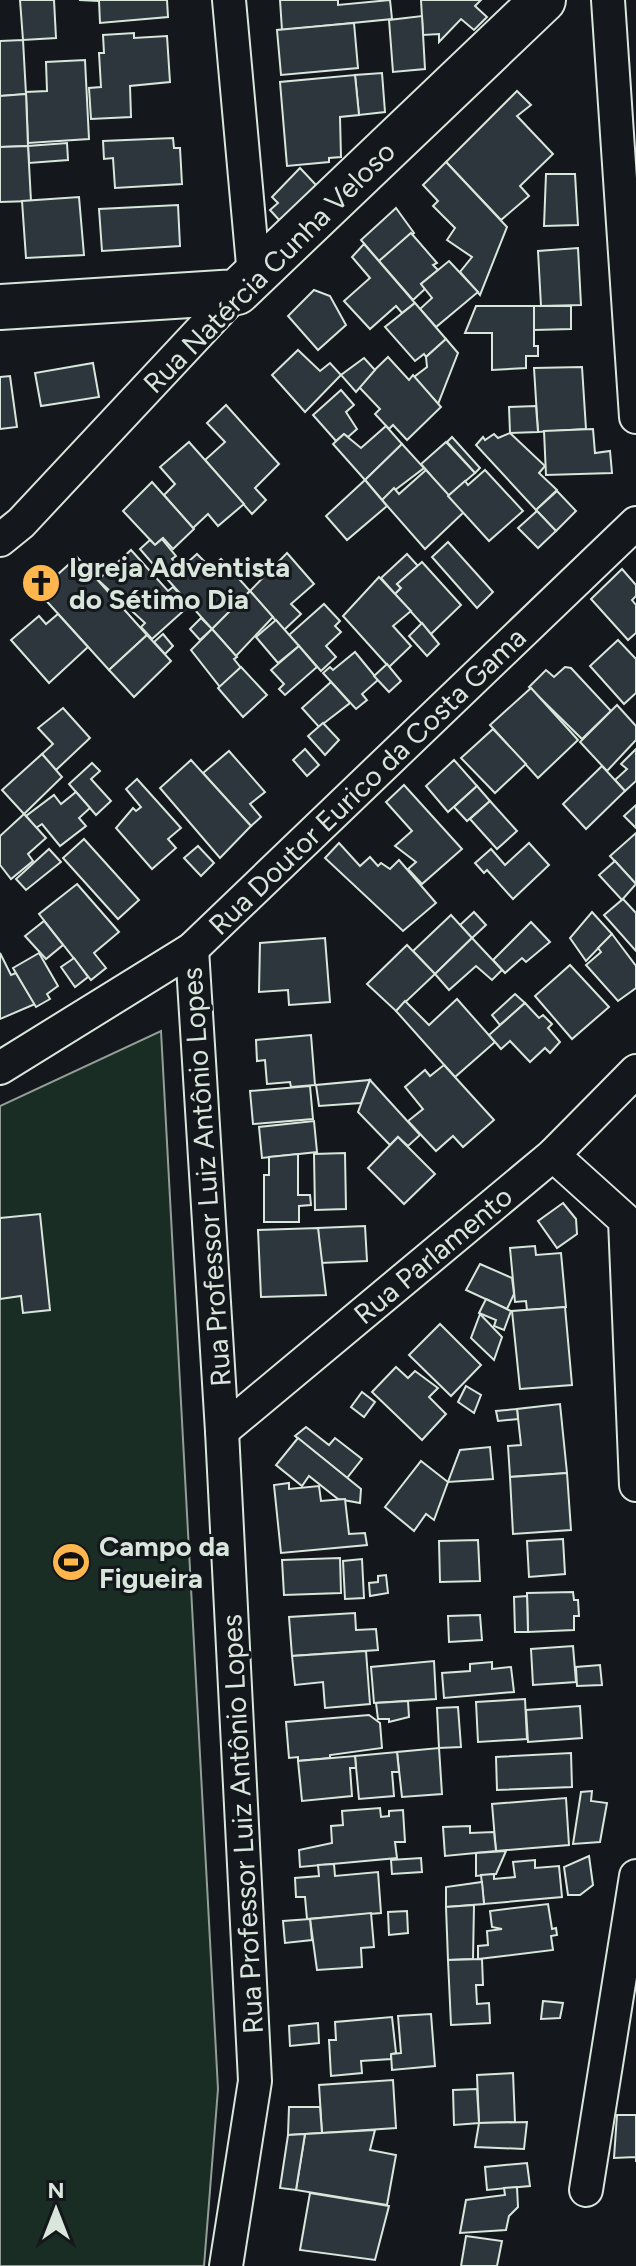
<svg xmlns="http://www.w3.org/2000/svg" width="636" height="2266" font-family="Figtree,sans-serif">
  <rect width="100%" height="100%" fill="#14181c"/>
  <!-- green -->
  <polygon fill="#1a2d24" stroke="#939e99" stroke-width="2" points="161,1031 218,2089 204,2266 0,2266 0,1106"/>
  <!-- building -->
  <g fill="#2c363c" stroke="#d8e6dc" stroke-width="2">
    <polygon points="20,0 54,0 56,38 23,40"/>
    <polygon points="79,0 167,0 168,17 100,23 99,1"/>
    <polygon points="280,0 338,0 338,5 390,0 392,19 282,30"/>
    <polygon points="421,0 481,0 475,6 487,17 474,30 461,19 439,42 439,34 423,35"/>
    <polygon points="422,16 425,69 393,72 389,20"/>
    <polygon points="354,23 358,68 281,75 277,30"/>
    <polygon points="134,33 134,38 167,36 170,82 130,86 131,117 91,119 89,88 101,87 99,53 104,53 103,35"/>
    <polygon points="23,40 26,94 0,96 0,41"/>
    <polygon points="85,60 89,139 28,143 26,92 47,91 46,62"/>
    <polygon points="382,73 385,112 359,115 355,75"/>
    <polygon points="355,75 359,115 340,117 341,157 329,158 329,162 287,166 280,82"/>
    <polygon points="517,91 531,105 517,116 553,154 520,186 529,196 501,220 446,162"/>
    <polygon points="26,94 28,146 0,147 0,96"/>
    <polygon points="173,138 174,148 180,148 182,184 115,188 113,158 104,159 103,141"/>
    <polygon points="67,143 68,160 29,163 28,146"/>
    <polygon points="28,146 31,201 0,202 0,147"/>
    <polygon points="446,162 507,227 480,295 460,272 472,257 447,240 455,228 433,206 438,201 423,185"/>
    <polygon points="300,168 317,186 281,222 270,210 278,203 272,197"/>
    <polygon points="546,174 575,174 578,225 544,226"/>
    <polygon points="79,197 84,255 26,258 22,201"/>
    <polygon points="178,205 180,246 102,251 99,209"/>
    <polygon points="396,208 414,233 379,261 361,240"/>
    <polygon points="411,233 437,263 433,265 438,270 421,284 425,289 413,300 379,261"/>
    <polygon points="364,244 415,303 402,313 396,306 370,329 344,301 370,278 352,257"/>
    <polygon points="578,248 581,305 541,306 538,251"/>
    <polygon points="449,261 478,292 436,327 420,309 432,298 421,284"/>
    <polygon points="314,290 330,296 346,325 318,350 288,316"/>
    <polygon points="415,303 446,339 426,357 424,354 415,361 385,327"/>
    <polygon points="476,306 534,306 534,346 538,346 538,356 526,356 526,368 492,370 492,333 465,333"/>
    <polygon points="534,306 571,306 571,329 534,330"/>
    <polygon points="446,339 458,353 438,404 414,377 427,367 426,357"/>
    <polygon points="298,350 320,371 330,363 341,375 305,412 272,375"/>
    <polygon points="388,357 409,380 413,375 441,407 407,440 393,425 389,429 375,414 380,409 358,386"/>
    <polygon points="364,358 375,370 356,392 341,375"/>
    <polygon points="93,363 99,397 41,406 35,373"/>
    <polygon points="582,367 586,429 538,432 534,368"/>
    <polygon points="10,376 17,427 0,429 0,377"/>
    <polygon points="341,390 354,405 346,412 357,429 348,437 344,434 336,441 313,415"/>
    <polygon points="226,405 279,464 255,488 266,500 252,514 205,460 225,442 207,423"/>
    <polygon points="536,406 538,432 510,433 509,407"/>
    <polygon points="386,426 402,444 365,480 333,444 344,434 361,448"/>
    <polygon points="593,429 595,453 610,451 612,473 546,475 544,431"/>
    <polygon points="510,433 545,466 539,473 557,490 536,510 476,445 483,437 485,440 494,434 498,438"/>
    <polygon points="452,437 480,468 475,473 447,442"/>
    <polygon points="189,442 244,504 218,526 208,514 193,528 164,495 175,484 160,467"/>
    <polygon points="446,442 475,473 448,496 421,464"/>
    <polygon points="402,444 424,468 382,500 365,480"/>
    <polygon points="426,470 464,512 425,549 382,500 394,488 399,494"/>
    <polygon points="485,470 523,511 489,541 448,496 465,481 468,485"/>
    <polygon points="365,480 387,506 347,540 326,516"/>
    <polygon points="152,482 194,529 173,549 163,538 155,545 123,511"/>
    <polygon points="557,491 576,511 556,531 536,510"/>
    <polygon points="537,511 556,531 538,548 518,528"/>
    <polygon points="162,539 176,556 172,559 178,566 165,578 140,549 150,540 155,545"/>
    <polygon points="448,542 493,592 477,608 432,557"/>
    <polygon points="131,550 168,591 173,587 190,605 152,639 141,627 145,623 98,580"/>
    <polygon points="287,553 314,584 291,604 301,614 284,630 250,591"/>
    <polygon points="197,554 211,568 221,559 250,591 212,629 168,580"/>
    <polygon points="407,554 418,566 397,584 401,588 395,594 381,578"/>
    <polygon points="77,557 147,635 109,670 32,585 51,569 57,575"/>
    <polygon points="422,562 461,605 431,634 395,594 401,588 397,584"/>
    <polygon points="622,569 636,585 636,596 632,600 636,605 636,633 628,640 591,599"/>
    <polygon points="379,577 411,611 393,626 411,646 389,667 343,616"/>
    <polygon points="250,591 273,617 236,656 212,629"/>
    <polygon points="324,604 340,621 335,626 341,632 326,646 336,657 321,671 289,635"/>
    <polygon points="58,614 88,647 49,683 11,640 39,616 46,624"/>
    <polygon points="201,618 212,629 200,640 190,629"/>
    <polygon points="276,620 299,646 278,663 256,637"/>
    <polygon points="422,623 439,644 427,656 409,636"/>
    <polygon points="212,629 237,657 234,659 241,668 220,687 191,650"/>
    <polygon points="163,634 173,646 165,654 154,642"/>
    <polygon points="147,635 171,661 134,697 109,670"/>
    <polygon points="618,640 636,659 636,693 624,704 590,666"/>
    <polygon points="299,646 317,667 285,695 279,689 284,684 271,670"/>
    <polygon points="355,652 378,680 362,694 367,700 356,709 323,673 330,667 333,670"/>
    <polygon points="387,664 401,681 389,692 374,676"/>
    <polygon points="241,667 267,695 243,717 218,688"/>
    <polygon points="565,667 571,668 611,711 582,739 529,687 546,670 554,677"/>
    <polygon points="331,682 350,703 319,727 302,708"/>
    <polygon points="531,688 578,740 538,778 490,725"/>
    <polygon points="617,705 636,726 636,740 607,771 580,742"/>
    <polygon points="63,708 90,738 56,770 42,754 53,744 38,728"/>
    <polygon points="323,723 339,740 325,755 308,736"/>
    <polygon points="493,729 526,764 495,793 461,758"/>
    <polygon points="305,749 319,765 307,776 293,760"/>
    <polygon points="636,749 636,781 625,791 615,780 627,769 621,764"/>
    <polygon points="229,751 265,792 250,804 261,817 251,826 203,773"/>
    <polygon points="42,754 62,777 24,814 2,790"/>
    <polygon points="191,760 251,826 220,858 160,788"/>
    <polygon points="454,760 477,786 448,812 426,786"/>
    <polygon points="92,763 100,771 91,779 111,801 96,815 69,784"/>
    <polygon points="602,766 625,791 586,829 563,804"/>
    <polygon points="137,779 181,828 168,839 176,848 152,869 116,828 133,808 136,811 141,807 126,789"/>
    <polygon points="404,785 462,849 422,884 408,869 416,862 395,846 412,831 386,802"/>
    <polygon points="477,786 490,801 467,821 454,807"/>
    <polygon points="76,792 90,808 79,818 86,826 60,846 42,824 36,828 26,816 54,795 61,804"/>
    <polygon points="490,801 517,831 497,849 470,819"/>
    <polygon points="636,805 636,828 624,816"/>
    <polygon points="24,814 46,838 28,854 33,861 11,879 0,865 0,836"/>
    <polygon points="636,833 636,884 610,856"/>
    <polygon points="84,839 139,900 118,919 63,858"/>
    <polygon points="339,843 360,866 370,857 378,866 381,863 390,869 399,860 436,903 403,931 325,858"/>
    <polygon points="529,843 549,865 513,899 487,870 484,873 475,863 491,849 505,865"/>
    <polygon points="198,846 214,863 201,876 184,858"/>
    <polygon points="49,849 61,862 26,890 16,879"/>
    <polygon points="615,861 636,884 622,900 599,875"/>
    <polygon points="77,884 119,932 94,953 106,968 91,980 39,914"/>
    <polygon points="623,899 636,913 636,951 604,915"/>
    <polygon points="474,912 486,925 472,938 460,925"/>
    <polygon points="592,912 612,934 586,961 570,938"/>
    <polygon points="451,915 472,938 435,974 413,951"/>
    <polygon points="44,921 63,945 46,959 25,936"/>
    <polygon points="531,922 550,942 526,962 522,958 505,973 493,960"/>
    <polygon points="612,934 636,966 636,988 618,1001 586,965 601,952 598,948"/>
    <polygon points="325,938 330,1002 289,1005 288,990 259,992 260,943"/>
    <polygon points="472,938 502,970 492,980 476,966 449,990 435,974"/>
    <polygon points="407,945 435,974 396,1011 367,984"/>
    <polygon points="0,953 11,975 16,973 35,1004 0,1019"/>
    <polygon points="39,953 58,986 47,994 50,999 36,1007 13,968"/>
    <polygon points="74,958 88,977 75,987 61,967"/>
    <polygon points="570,965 609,1007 572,1039 535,996"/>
    <polygon points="515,994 525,1003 500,1025 492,1015"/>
    <polygon points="457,999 495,1042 455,1077 396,1011 405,1001 429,1025"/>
    <polygon points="525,1003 539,1018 543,1015 552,1024 548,1028 560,1042 550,1053 545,1048 530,1062 510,1041 501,1049 489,1035"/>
    <polygon points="311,1035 315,1085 291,1087 290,1082 267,1084 265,1060 257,1061 256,1040"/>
    <polygon points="444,1065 494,1120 463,1147 453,1136 436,1151 408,1121 423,1109 405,1087 425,1070 430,1076"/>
    <polygon points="370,1080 361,1103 319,1106 316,1085"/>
    <polygon points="370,1080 420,1135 408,1146 398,1137 390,1145 358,1112"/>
    <polygon points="310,1086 313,1119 253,1124 250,1091"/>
    <polygon points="314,1121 317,1152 262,1158 259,1127"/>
    <polygon points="398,1137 435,1174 404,1204 368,1168"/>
    <polygon points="345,1153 346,1209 315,1210 314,1154"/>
    <polygon points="298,1154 298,1195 310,1195 311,1205 299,1206 299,1222 264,1222 264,1175 269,1175 269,1157"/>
    <polygon points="563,1203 576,1219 577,1234 557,1248 538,1221"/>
    <polygon points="40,1214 50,1310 23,1313 21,1296 0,1299 0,1218"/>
    <polygon points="365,1226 367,1261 320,1263 318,1228"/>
    <polygon points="318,1228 326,1295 261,1297 258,1230"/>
    <polygon points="535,1246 536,1255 561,1253 566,1307 527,1310 526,1301 515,1302 510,1248"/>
    <polygon points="480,1264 512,1278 514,1294 507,1309 466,1290"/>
    <polygon points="486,1299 511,1311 504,1330 494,1326 496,1320 479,1313"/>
    <polygon points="565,1307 572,1385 520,1389 512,1311"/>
    <polygon points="480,1314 502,1337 494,1360 471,1338"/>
    <polygon points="440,1324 481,1365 451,1396 409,1355"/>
    <polygon points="396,1367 408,1378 415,1371 438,1388 429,1397 446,1414 422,1440 372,1392"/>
    <polygon points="466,1386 481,1395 474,1413 458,1402"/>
    <polygon points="362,1392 375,1402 364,1417 351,1407"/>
    <polygon points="560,1404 567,1473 510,1477 508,1446 521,1445 517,1409"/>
    <polygon points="517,1409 518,1419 498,1421 496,1411"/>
    <polygon points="306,1427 329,1445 335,1438 362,1459 347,1478 295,1436"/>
    <polygon points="298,1438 361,1489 360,1503 338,1499 309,1476 302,1486 276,1465"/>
    <polygon points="490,1447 493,1479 448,1482 460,1450"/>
    <polygon points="421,1461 448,1482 434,1520 426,1514 414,1531 385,1507"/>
    <polygon points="567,1473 571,1530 513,1534 510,1477"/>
    <polygon points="289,1483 289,1489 319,1486 321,1501 345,1499 349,1534 365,1533 367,1545 281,1553 274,1485"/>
    <polygon points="563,1539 565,1574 529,1577 527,1541"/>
    <polygon points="478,1540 480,1581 440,1582 439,1541"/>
    <polygon points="340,1558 341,1593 284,1595 282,1560"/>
    <polygon points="362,1559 364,1598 345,1599 343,1561"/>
    <polygon points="386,1575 388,1593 370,1596 369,1583 378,1582 378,1576"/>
    <polygon points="573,1592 574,1600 578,1600 579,1616 574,1616 574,1630 528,1632 527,1593"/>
    <polygon points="527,1596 528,1632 515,1632 514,1597"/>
    <polygon points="355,1613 356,1630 376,1629 378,1650 292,1656 289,1617"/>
    <polygon points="480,1615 482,1640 449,1642 448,1616"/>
    <polygon points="573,1646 576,1682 533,1685 531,1649"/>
    <polygon points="366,1651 370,1704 325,1708 323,1682 295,1685 292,1656"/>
    <polygon points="434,1661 436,1699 374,1703 371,1667"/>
    <polygon points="492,1662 492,1669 511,1667 514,1692 444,1698 442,1673 470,1671 470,1664"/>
    <polygon points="600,1665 602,1685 577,1686 576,1667"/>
    <polygon points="525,1699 527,1739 478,1742 476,1702"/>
    <polygon points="408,1701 409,1717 389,1722 389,1719 378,1719 376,1703"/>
    <polygon points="580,1706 582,1738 528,1742 526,1710"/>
    <polygon points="458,1707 461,1747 439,1748 437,1708"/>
    <polygon points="369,1715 380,1723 382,1748 330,1755 330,1758 298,1761 298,1757 289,1758 286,1722"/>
    <polygon points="439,1748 442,1794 402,1797 397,1752"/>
    <polygon points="397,1752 399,1772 392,1772 394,1796 359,1799 355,1756"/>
    <polygon points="571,1753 572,1787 497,1790 496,1757"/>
    <polygon points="355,1756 356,1768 350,1768 352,1796 302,1801 298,1761"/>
    <polygon points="592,1791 591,1801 607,1803 600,1842 573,1844 581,1792"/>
    <polygon points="566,1798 569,1845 496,1851 492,1804"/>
    <polygon points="380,1808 381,1817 389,1816 389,1811 403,1810 405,1842 395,1842 397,1858 300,1867 299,1850 332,1843 331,1826 343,1825 342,1811"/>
    <polygon points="470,1826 470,1833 494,1832 496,1851 445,1856 443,1827"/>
    <polygon points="506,1851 496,1874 476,1876 476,1853"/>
    <polygon points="589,1856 593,1885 580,1895 568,1895 564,1867"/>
    <polygon points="421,1858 422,1872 392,1874 391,1860"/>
    <polygon points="535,1860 535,1868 559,1866 562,1897 484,1904 481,1875 494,1874 494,1879 515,1877 513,1862"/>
    <polygon points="334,1864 335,1876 378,1872 381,1913 307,1919 305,1897 296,1897 295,1878 319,1876 318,1865"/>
    <polygon points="482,1882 484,1904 446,1907 446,1887"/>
    <polygon points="548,1904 552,1929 556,1928 557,1935 551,1936 553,1950 478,1959 478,1946 488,1945 487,1931 502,1929 492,1927 490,1911"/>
    <polygon points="474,1905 473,1959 448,1960 446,1907"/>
    <polygon points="407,1911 408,1933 389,1935 388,1912"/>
    <polygon points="371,1913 374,1947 361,1948 362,1967 317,1970 310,1919"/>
    <polygon points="310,1919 312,1940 285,1943 283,1921"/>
    <polygon points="482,1959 483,1985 476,1985 477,2004 489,2003 490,2023 451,2025 448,1960"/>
    <polygon points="543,2001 563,2003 560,2018 541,2019"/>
    <polygon points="431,2014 435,2066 392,2070 391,2054 401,2053 398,2016"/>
    <polygon points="392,2017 396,2053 391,2054 391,2059 361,2061 362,2073 331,2076 329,2040 336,2040 335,2022"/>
    <polygon points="318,2023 319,2043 290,2046 289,2026"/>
    <polygon points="513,2073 515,2122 479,2123 477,2075"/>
    <polygon points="393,2080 396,2128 322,2133 319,2085"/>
    <polygon points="477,2089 479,2123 454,2125 453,2090"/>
    <polygon points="289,2107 320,2107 322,2133 288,2135"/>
    <polygon points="617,2115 636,2115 636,2162 636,2157 614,2158"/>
    <polygon points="527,2122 524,2149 475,2147 479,2123"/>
    <polygon points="375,2130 370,2150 396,2155 387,2205 296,2190 305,2134"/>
    <polygon points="305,2134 296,2190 280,2188 288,2135"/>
    <polygon points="527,2163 530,2186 487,2190 485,2167"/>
    <polygon points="517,2187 518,2207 509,2216 506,2230 460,2233 466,2200 505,2195 504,2188"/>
    <polygon points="310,2193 389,2206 375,2260 300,2250"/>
    <polygon points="466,2236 502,2241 497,2266 461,2266"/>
  </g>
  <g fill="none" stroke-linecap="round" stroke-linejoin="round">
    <defs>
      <g id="street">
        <polyline points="229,0 254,276"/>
        <polyline points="608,0 636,417"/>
        <polyline points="0,540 21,523 237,292"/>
        <polyline points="192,949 222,1431 255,2081 226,2266"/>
        <polyline points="0,1068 192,949 636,523"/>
        <polyline points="553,1155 625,1220 636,1485"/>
        <polyline points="222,1431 553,1155 636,1071"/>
        <polyline points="586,2190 636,1876"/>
      </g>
      <polyline id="secondary" points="0,307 237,292 543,0"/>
    </defs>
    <!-- street casing -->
    <use href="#street" stroke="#d8e6dc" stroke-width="36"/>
    <!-- secondary casing -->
    <use href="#secondary" stroke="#d8e6dc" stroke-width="48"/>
    <!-- street -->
    <use href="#street" stroke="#14181c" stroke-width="32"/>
    <!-- secondary -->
    <use href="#secondary" stroke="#14181c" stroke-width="44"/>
  </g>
  <!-- icons -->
  <defs>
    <symbol id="church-disc" viewBox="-11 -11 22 22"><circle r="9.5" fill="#ffb74d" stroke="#14181c"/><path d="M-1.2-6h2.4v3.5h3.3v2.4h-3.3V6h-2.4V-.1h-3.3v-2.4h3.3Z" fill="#111"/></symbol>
    <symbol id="stadium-disc" viewBox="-11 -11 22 22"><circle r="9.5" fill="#ffb74d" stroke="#14181c"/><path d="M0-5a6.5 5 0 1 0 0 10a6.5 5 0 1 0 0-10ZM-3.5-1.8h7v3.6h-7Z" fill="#111"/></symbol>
  </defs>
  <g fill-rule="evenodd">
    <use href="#church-disc" x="19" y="561" width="44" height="44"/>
    <use href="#stadium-disc" x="49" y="1540" width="44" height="44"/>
  </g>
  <g text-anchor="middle" stroke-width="6" stroke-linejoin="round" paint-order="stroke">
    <!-- street labels -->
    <g font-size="28" fill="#d8e6dc" stroke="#14181c">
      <text transform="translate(269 267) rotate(-45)" y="10">Rua Natércia Cunha Veloso</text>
      <text transform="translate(367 781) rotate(-44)" y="10">Rua Doutor Eurico da Costa Gama</text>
      <text transform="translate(206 1177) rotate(-94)" y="10">Rua Professor Luiz Antônio Lopes</text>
      <text transform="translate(433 1255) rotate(-40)" y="10">Rua Parlamento</text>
      <text transform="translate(242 1824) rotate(-93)" y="10">Rua Professor Luiz Antônio Lopes</text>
    </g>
    <!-- poi labels -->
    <g font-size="28" font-weight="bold" fill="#d8e6dc" stroke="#14181c" text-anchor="start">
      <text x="69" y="577">Igreja Adventista<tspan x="69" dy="32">do Sétimo Dia</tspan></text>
      <text x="99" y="1556">Campo da<tspan x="99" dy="32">Figueira</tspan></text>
    </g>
  </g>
  <!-- north arrow -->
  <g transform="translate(56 2210)" stroke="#14181c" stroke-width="6" paint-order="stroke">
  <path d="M0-6L14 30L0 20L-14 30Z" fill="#d8e6dc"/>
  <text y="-12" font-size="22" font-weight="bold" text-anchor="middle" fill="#d8e6dc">N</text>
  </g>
</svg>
